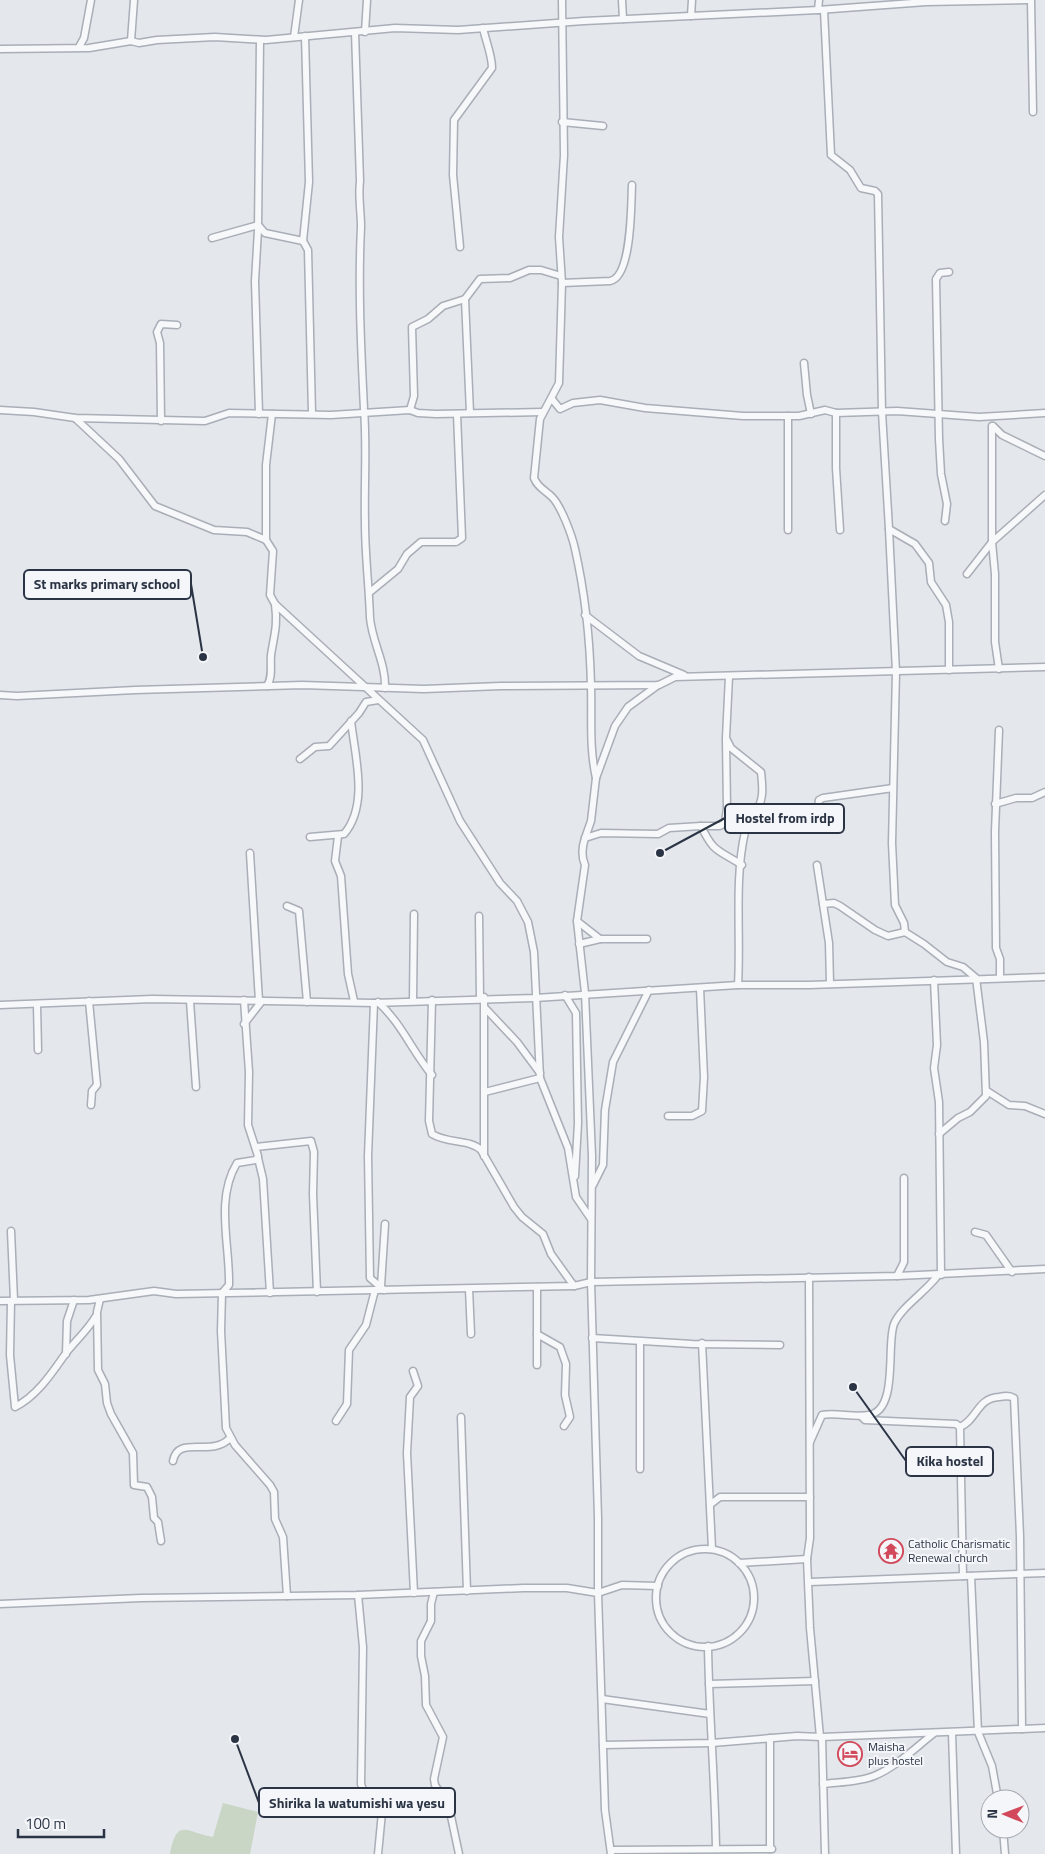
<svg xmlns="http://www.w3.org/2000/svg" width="1045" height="1854" font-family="'Titillium Web',sans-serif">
  <rect width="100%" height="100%" fill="#e4e7ec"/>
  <!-- green -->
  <path fill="#c9d6c5" d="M223,1803l35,9 -8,42h-80c7,-38 17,-21 43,-17z"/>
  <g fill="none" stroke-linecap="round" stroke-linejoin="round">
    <defs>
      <g id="minor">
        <path d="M562,0l2,155 -5,82 3,46 -3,100 -19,36 -6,59c4,10 10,11 18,19 9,9 20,38 23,52 10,44 15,91 16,137 1,31 -2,61 5,92"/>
        <polyline points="622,0 623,19"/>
        <polyline points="1031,0 1033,112"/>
        <polyline points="818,10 819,0"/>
        <polyline points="824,10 831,155 850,170 861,188 875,191 878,194 882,412 889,529 915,544 929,563 931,582 946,605 949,622 949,670"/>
        <polyline points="691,16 692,0"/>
        <path d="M355,32l5,149c-2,16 1,30 1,46 -3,61 0,121 3,182 3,38 0,76 1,114 0,32 4,63 5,95 2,24 16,45 15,70"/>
        <polyline points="365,32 367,0"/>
        <polyline points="305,36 309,182 303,241 308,250 312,413"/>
        <polyline points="294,37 299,0"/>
        <polyline points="131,41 134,0"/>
        <polyline points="79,47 84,38 91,0"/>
        <polyline points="0,49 89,48 131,41 139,43 157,40 215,37 266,40 395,28 458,30 584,21 818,10 926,2 1029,0"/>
        <polyline points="562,122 603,126"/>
        <polyline points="212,238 258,225 265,233 303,241"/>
        <path d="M460,247l-7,-72 1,-55 38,-52c0,-13 -6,-26 -9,-40"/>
        <path d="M562,283l48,-2c22,-4 21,-76 22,-96"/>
        <polyline points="465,299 470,413"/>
        <polyline points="804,363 807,395 811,414"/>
        <polyline points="552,399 560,409 573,403 600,400 645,408 743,416 799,416 825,410 836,413 897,411 979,417 1045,413"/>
        <polyline points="0,410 34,412 75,418 205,421 229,413 331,415 410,410 418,413 436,414 543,412"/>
        <polyline points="410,410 414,396 412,327 428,319 443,306 465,299 480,279 510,278 529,270 541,270 561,276"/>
        <polyline points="836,413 836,468 840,530"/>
        <polyline points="259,414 255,281 258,230 260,40"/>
        <polyline points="75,418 119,459 155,506 214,530 247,532 266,540 273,551 270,595 275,604 423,740 460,821 500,883 517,901 528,922 534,952 540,1078"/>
        <polyline points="161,421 160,343 157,332 161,324 177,325"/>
        <polyline points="992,426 992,542 995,574 995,642 999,669"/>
        <polyline points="993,426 1002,435 1045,456"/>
        <polyline points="945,521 947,504 941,474 939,439 936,279 940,273 949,272"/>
        <polyline points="889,529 896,672 892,843 895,905 904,923 905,932"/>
        <polyline points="788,530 788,416"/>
        <polyline points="266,540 266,465 272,414"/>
        <polyline points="967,574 992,542 1045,495"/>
        <polyline points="370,592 398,569 407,554 421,542 456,542 462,538 457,414"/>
        <polyline points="585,615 639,656 684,675"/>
        <path d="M729,676l-3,62 5,10 30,24c2,18 3,28 -7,44 -4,5 -8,10 -9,16 -11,47 -4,104 -7,153"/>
        <path d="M267,686c6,-9 3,-20 4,-31 3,-20 7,-29 4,-51"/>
        <polyline points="0,695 17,696 135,690 302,685 424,689 501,686 659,685 675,677 1045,667"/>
        <polyline points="999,730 995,832 996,948 1000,959 1000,978"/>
        <polyline points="300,759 315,747 329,746 359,713 366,702 378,700"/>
        <polyline points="995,804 1016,798 1032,798 1045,792"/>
        <polyline points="818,807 819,800 823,798 893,788"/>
        <polyline points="701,826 720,826 725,823 727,808 726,740"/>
        <polyline points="338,836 335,861 341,876 348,974 354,1001"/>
        <path d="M310,837l34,-3c25,-29 11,-78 7,-113"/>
        <polyline points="585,838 591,821 596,778 615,726 628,707 658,685"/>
        <polyline points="250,853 259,1001"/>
        <polyline points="817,865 829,943 830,984"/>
        <polyline points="823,904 834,903 840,906 875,930 888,936 905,932 924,944 947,962 963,967 976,978 984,1042 986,1096 970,1112 958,1118 939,1134"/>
        <polyline points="287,906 299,911 307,1002"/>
        <polyline points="479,916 480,998"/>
        <polyline points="577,921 600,939"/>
        <polyline points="579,944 600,939 647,939"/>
        <polyline points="934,980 937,1045 934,1068 939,1102 941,1275"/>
        <polyline points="565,995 576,1013 578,1123 575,1176"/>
        <path d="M244,1000l5,72 -1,53 10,31 -2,4 -19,3c-22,36 -7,82 -8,122l-7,8 -1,38 5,97 9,17 35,40 4,7 1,27 8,18 4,59"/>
        <path d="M432,1000l-3,121 3,13c16,10 38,5 49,16l33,57 8,10 21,17 8,20 23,32"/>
        <polyline points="89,1001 97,1085 92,1091 91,1105"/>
        <polyline points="190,1001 196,1087"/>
        <polyline points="413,1001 414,914"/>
        <path d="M378,1002c24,22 34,49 54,73"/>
        <polyline points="374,1003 368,1156 370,1278 384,1290"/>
        <polyline points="0,1005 152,999 374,1003 535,998 738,985 809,985 1045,977"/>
        <polyline points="37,1005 38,1050"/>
        <polyline points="485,1008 517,1042 540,1073"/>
        <polyline points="244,1024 262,1001"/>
        <polyline points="987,1091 1009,1105 1025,1106 1045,1114"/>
        <polyline points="485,1092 540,1078 568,1148 576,1197 591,1219"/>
        <polyline points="668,1116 692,1116 702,1111 704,1077 700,988"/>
        <polyline points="256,1147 311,1141 314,1152 313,1194 317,1292"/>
        <polyline points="484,1156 484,997"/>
        <polyline points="258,1158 263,1179 270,1293"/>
        <polyline points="593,1185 603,1165 605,1110 613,1062 649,990"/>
        <polyline points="11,1231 14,1300"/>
        <polyline points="975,1232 986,1235 1012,1272"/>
        <polyline points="897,1276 904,1262 904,1178"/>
        <polyline points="809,1277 810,1538 807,1559 810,1628 820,1737"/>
        <polyline points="381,1286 385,1224"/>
        <polyline points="537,1287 537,1365"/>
        <polyline points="469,1289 471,1334"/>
        <polyline points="100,1299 97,1312 98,1370 105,1384 107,1403 111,1414 133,1453 134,1485 147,1487 152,1497 154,1518 158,1522 161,1541"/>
        <polyline points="0,1301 89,1300 154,1291 176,1294 574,1286 591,1282 897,1276 1045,1269"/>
        <path d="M11,1301l-1,54 5,52c22,-11 37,-34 51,-54 11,-14 21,-22 30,-37"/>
        <polyline points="537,1334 560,1347 566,1364 565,1395 570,1417 564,1426"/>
        <polyline points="592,1338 692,1344 780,1345"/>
        <polyline points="702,1343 712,1549"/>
        <polyline points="66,1354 67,1321 74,1300"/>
        <polyline points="413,1371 418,1386 410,1397 407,1453 414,1593"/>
        <polyline points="861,1416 865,1420 956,1424 960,1427 963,1576"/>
        <polyline points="461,1417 467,1591"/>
        <polyline points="336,1421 347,1404 349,1350 366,1325 375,1290"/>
        <path d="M960,1427c17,-7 17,-29 39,-30 5,-1 10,-2 15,1l6,138 2,193"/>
        <path d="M810,1442l12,-27c15,-3 31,3 47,0 30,-5 17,-71 25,-91 7,-17 33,-33 44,-49"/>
        <path d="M173,1461c5,-27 39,-3 57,-23"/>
        <polyline points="640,1469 640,1342"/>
        <polyline points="711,1504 720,1497 810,1497"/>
        <circle cx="705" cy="1598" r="49"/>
        <polyline points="739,1563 807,1559"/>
        <polyline points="971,1576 978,1732 992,1766 998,1799"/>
        <polyline points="810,1582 1045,1573"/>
        <polyline points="434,1592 431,1604 431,1621 421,1641 421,1656 425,1676 426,1705 443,1737 434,1779 435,1785 449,1807 459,1854"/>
        <polyline points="358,1595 363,1647 361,1784 363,1790 381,1798 383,1802 378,1854"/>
        <polyline points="0,1604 141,1598 358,1595 523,1588 567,1588 598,1593 622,1585 658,1586"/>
        <path d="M708,1646c1,68 7,135 8,203"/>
        <polyline points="709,1684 815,1681"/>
        <polyline points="602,1699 710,1714"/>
        <polyline points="952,1733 956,1854"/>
        <polyline points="822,1737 825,1854"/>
        <polyline points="770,1738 770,1849"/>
        <polyline points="603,1745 712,1743 797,1736 822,1737 1045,1728"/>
        <path d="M823,1784c17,-2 36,-2 51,-8 22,-9 41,-28 59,-42"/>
        <polyline points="1003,1829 1005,1854"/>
        <polyline points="611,1850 772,1849"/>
        <path d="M611,1854l-6,-44 -7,-217v-75l-7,-236 1,-126 -7,-163 -8,-72 8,-56c-4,-9 -3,-18 0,-27l16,-5 57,1 11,-6 32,-2c13,27 16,23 41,39"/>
      </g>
    </defs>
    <!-- minor casing -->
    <use href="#minor" stroke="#a9aeb7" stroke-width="9"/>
    <!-- minor -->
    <use href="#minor" stroke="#f7f8fa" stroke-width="6"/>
  </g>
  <!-- icons -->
  <defs>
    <symbol id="temple-ring" viewBox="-11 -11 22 22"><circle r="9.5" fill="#f4f6f9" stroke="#d1495b" stroke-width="1.5"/><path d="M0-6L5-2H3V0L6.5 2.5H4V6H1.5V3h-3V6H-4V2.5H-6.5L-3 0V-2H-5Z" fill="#d1495b"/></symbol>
    <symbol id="hotel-ring" viewBox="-11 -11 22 22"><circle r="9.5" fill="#f4f6f9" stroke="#d1495b" stroke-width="1.5"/><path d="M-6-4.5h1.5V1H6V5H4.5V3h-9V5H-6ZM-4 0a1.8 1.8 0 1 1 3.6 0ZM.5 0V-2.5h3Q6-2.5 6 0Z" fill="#d1495b"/></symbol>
  </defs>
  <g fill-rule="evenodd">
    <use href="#temple-ring" x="877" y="1537" width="28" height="28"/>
    <use href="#hotel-ring" x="836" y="1740" width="28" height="28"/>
  </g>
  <g text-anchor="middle" stroke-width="4" stroke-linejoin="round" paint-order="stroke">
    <!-- poi labels -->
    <g font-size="12" fill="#2b3445" stroke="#f4f6f9" text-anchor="start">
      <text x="908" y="1548">Catholic Charismatic<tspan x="908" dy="14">Renewal church</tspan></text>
      <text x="868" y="1751">Maisha<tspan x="868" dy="14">plus hostel</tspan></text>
    </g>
  </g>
  <!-- callouts -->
  <path fill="none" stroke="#2b3445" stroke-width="2" d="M203 657L191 584M660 853L725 818M853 1387L906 1461M235 1739L259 1803"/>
  <g fill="#2b3445" stroke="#f4f6f9" stroke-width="2">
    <circle cx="203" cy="657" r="5"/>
    <circle cx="660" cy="853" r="5"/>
    <circle cx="853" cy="1387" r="5"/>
    <circle cx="235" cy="1739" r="5"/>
  </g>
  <g fill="#f4f6f9" stroke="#2b3445" stroke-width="2">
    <rect x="24" y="570" width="167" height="29" rx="5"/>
    <rect x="725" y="804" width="119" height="29" rx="5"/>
    <rect x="906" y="1447" width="87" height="29" rx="5"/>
    <rect x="259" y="1788" width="196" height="29" rx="5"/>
  </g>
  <g font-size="14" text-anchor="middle" font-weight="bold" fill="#2b3445">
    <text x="107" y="589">St marks primary school</text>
    <text x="785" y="823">Hostel from irdp</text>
    <text x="950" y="1466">Kika hostel</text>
    <text x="357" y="1808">Shirika la watumishi wa yesu</text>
  </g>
  <!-- north arrow -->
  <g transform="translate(1005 1814) rotate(271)"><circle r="24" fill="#f4f6f9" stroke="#a4a8b1"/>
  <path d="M0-4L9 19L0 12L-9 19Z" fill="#d1495b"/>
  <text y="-8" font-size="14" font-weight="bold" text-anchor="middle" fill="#2b3445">N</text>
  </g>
  <!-- scale -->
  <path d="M18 1829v8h86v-8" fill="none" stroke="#2b3445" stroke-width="2.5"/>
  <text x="25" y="1829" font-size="15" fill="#2b3445" stroke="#f4f6f9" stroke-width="4" paint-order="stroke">100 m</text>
</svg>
